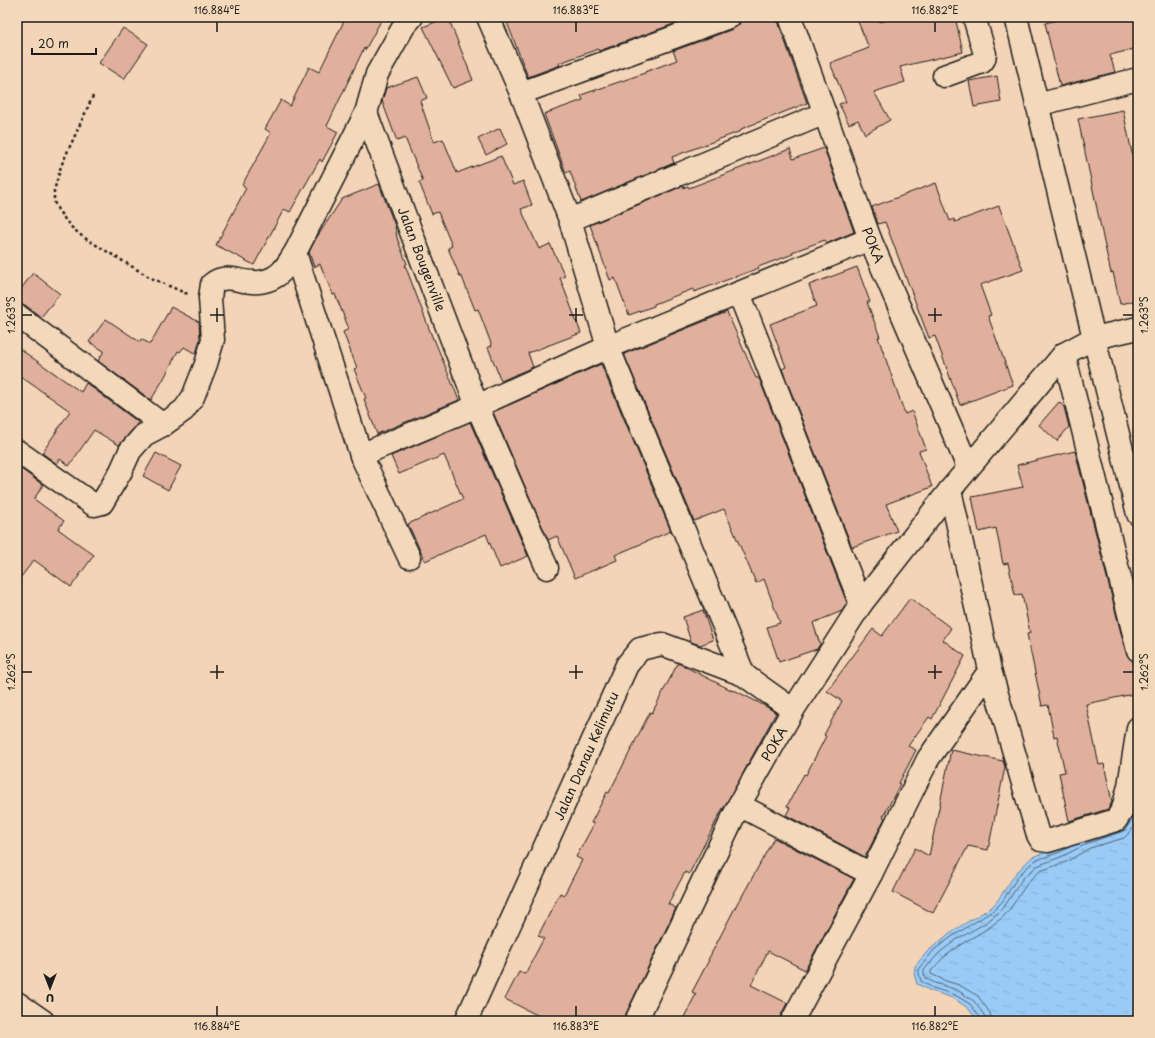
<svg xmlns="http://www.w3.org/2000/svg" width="1155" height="1038" font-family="'Playpen Sans',sans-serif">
  <defs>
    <pattern id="water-ripples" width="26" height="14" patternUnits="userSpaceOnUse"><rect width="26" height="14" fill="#9acbf6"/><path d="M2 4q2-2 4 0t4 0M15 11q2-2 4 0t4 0" fill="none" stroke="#84aed2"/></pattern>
  </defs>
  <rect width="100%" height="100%" fill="#f4d4b7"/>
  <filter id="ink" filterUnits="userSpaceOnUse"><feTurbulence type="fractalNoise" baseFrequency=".025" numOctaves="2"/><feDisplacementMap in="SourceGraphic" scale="8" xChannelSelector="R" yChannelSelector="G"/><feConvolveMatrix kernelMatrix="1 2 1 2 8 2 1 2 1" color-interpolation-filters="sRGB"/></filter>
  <g filter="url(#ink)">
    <!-- water -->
    <polygon fill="url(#water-ripples)" stroke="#68859f" points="1138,793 1138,1017 1133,1021 978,1021 968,1008 953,998 931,991 917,984 914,974 915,966 927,952 951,932 992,907 998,900 1016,873 1032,857 1059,848"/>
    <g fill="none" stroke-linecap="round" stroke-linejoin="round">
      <!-- shore -->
      <g stroke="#4e6273" stroke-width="1">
        <polyline points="981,1021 980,1017 970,1004 955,995 933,988 921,981 919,974 919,968 935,949 953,936 994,910 1002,902 1019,875 1034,861 1060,852 1070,847"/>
        <polyline points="986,1021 984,1015 974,1001 957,990 935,983 925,978 924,973 924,970 939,953 956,940 987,922 998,913 1006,904 1023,878 1037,866 1063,856 1088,843 1121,832 1125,830 1138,811"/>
        <polyline points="992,1021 990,1013 978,996 959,985 946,981 931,974 931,971 943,958 960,945 990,927 1003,917 1010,909 1028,882 1040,871 1066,862 1090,848 1124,838 1129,833 1138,822"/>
      </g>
    </g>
    <!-- building -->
    <g fill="#e1b09d" stroke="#1c1c1c">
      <polygon points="346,17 383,17 365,50 364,48 327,126 338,132 322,162 320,159 290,212 284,209 254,265 216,245 246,188 242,185 271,133 265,129 281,100 290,106 309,67 319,72"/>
      <polygon points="448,17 473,80 453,88 423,27"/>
      <polygon points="505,17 693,17 599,51 598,49 559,63 560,65 528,77"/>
      <polygon points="741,17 778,17 778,21 793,64 807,103 741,129 741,131 672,157 674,163 581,202 570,171 566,173 544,114 583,100 581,95 645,73 645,72 677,60 673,51 733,29 739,25"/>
      <polygon points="856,17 877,17 880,22 897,17 955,17 963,52 900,67 905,82 874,92 890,120 865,134 858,120 849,124 839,104 846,102 830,63 869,48"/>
      <polygon points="1070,17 1138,17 1138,48 1110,55 1115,72 1060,86 1045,23"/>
      <polygon points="123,28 148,44 124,79 99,63"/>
      <polygon points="997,76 1001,102 974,107 969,81"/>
      <polygon points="418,77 427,98 420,101 434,142 443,139 457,173 501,156 513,185 523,181 532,205 521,209 539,249 550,244 565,276 560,278 581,333 528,353 533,367 501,381 488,347 492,346 478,309 475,310 462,277 460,277 448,248 452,246 438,212 432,214 419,182 423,181 405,138 397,141 382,101 386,88"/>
      <polygon points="1123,110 1138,182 1138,300 1120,304 1113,272 1111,273 1104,242 1078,119"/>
      <polygon points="500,128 507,144 486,155 478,139"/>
      <polygon points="824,148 854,232 827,243 825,240 792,252 793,254 758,267 759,268 694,292 693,289 654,304 654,306 629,315 615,278 610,280 590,225 683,186 683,188 688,186 689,188 790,149 793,159"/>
      <polygon points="936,183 950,221 954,219 955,222 999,206 1023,270 980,285 991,315 988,316 1013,385 960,405 935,336 929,338 885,222 878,224 872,207"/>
      <polygon points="379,184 395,226 397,238 407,264 405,265 433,339 434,339 459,400 377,434 364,399 366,398 354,369 357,368 343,332 349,329 335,294 333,295 320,264 314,267 309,252 315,240 342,199"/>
      <polygon points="857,267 870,302 867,302 880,337 878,337 905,414 912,411 926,449 919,451 932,487 886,504 897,531 852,547 782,369 786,367 770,324 817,306 809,285"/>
      <polygon points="33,273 60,294 41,317 25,305 17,303 17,294"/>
      <polygon points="171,307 199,322 200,339 196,354 184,347 180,352 178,351 163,380 151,400 98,361 104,351 89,342 106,319 140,342 141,339 150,344"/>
      <polygon points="727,312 756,378 759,378 847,603 842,611 813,623 820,644 817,649 779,662 767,627 780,623 764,579 756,583 724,509 694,521 624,354"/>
      <polygon points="17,347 81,392 86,383 138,422 134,428 119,445 94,430 69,466 60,459 57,464 42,453 70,411 17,374"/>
      <polygon points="601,364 671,531 615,555 617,560 575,578 557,536 548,540 493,412"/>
      <polygon points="1059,402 1064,407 1069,427 1057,441 1039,425"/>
      <polygon points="470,422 528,556 500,568 486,534 425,561 408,524 463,499 444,455 399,474 391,456"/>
      <polygon points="1075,451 1126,653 1129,658 1133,661 1138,688 1138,693 1086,704 1099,765 1104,764 1112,802 1108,809 1069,821 1059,773 1065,772 1057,736 1054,737 1048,705 1042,706 1027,634 1030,633 1022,594 1015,595 1008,563 1003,564 996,528 979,532 972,497 1023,487 1017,465"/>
      <polygon points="156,453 181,466 168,490 143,476"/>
      <polygon points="17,466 43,485 34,499 64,521 58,529 94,555 71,587 34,560 17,582"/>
      <polygon points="910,598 951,628 943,640 965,656 932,719 929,717 908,746 916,750 899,783 900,784 883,817 885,818 865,857 786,815 790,808 787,806 804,774 806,775 826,736 824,735 842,701 827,691 873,629 882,636"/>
      <polygon points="703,610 713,640 700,645 691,642 683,617"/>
      <polygon points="678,663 733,691 734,690 769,708 776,713 724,808 723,808 689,874 685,872 668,904 676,908 625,1016 624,1021 549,1021 505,999 519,972 525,974 544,938 538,936 560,893 564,895 582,860 576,857 594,824 591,823 607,792 609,793 650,712 652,713"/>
      <polygon points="951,750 1003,761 1005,767 988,850 968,846 933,913 893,892 915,848 929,856"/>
      <polygon points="774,838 854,879 805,970 768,951 751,985 787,1003 781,1015 780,1021 682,1021 696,994 692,992 709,960 708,960 739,900 740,900"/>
    </g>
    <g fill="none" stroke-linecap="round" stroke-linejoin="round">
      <defs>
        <g id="minor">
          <polyline points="488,17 521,93 570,220 608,347 744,675"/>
          <polyline points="790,17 870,239 968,467"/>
          <polyline points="944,76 982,62 984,59 985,54 974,17"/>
          <polyline points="521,93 729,17"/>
          <polyline points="1037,105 1138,79"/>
          <polyline points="366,113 477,406 547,568"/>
          <polyline points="570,220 825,113"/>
          <polyline points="295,253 361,455 477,406 608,347 870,239"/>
          <polyline points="739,293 861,604"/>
          <polyline points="17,315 163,425"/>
          <polyline points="1138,328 1094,338 1138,514"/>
          <polyline points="1064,354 1138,650"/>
          <path d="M17,451l77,54 8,-2 19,-32 9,-20 14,-16 19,-10 21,-15 9,-13 13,-33 7,-24 -3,-42 2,-14c14,-11 26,-2 42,-2 8,1 20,-3 26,-9 6,-5 10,-13 15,-20l71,-140 11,-39 27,-48 8,-9"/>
          <polyline points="361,455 409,557"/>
          <polyline points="950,490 990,670 1038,835 1041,840 1048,841 1116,820 1123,809 1129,786 1138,728"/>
          <polyline points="739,805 871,874"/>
          <polyline points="17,1003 43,1021"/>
          <polyline points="466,1021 627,665 640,649 662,644 744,675 793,710"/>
          <polyline points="636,1021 739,805 793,710 861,604 950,490 1064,354 1094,338 1016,17"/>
          <polyline points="792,1021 871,874 928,759 990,670"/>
        </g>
      </defs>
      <!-- minor casing -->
      <use href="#minor" stroke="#1c1c1c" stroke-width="25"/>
      <!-- path -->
      <polyline stroke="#1c1c1c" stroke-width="2.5" stroke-dasharray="3 3" stroke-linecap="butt" points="93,96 61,166 54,191 54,202 58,210 70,226 83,237 151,278 185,293 189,294"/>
      <!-- minor -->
      <use href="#minor" stroke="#f3d9ba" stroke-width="22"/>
    </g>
  </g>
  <!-- ticks -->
  <path fill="none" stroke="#1c1c1c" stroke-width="1.5" d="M217,22v10M576,22v10M935,22v10M217,308v14M576,308v14M935,308v14M22,315h10M210,315h14M569,315h14M928,315h14M1123,315h10M217,665v14M576,665v14M935,665v14M22,672h10M210,672h14M569,672h14M928,672h14M1123,672h10M217,1006v10M576,1006v10M935,1006v10"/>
  <g text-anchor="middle" stroke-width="3" stroke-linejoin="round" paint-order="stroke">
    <!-- street labels -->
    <g font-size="13" fill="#1c1c1c" stroke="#f3d9ba">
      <text transform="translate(873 245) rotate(68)" y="5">POKA</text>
      <text transform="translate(422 259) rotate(69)" y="5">Jalan Bougenville</text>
      <text transform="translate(774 744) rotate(-60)" y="5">POKA</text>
      <text transform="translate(586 756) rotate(-66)" y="5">Jalan Danau Kelimutu</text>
    </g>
  </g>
  <!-- margin -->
  <rect width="1155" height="1038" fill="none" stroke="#f3d9ba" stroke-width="44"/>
  <!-- north arrow -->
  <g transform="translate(50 988) rotate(180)" stroke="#f3d9ba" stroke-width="3" paint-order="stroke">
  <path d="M0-3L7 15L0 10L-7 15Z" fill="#1c1c1c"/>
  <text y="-6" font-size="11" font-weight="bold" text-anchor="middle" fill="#1c1c1c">U</text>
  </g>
  <!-- scale -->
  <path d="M32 48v6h64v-6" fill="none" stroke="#1c1c1c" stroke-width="2"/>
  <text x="38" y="48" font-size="12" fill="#1c1c1c" stroke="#f3d9ba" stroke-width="3" paint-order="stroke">20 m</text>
  <rect x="22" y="22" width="1111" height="994" fill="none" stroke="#1c1c1c" stroke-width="1.5"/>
  <g font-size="10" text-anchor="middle" fill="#1c1c1c">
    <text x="217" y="14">116.884°E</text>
    <text x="576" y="14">116.883°E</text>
    <text x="935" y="14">116.882°E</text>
    <text transform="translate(1144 315) rotate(-90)" y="4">1.263°S</text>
    <text transform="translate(11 315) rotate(-90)" y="4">1.263°S</text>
    <text transform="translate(1144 672) rotate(-90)" y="4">1.262°S</text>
    <text transform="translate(11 672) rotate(-90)" y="4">1.262°S</text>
    <text x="217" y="1030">116.884°E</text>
    <text x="576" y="1030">116.883°E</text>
    <text x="935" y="1030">116.882°E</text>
  </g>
</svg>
